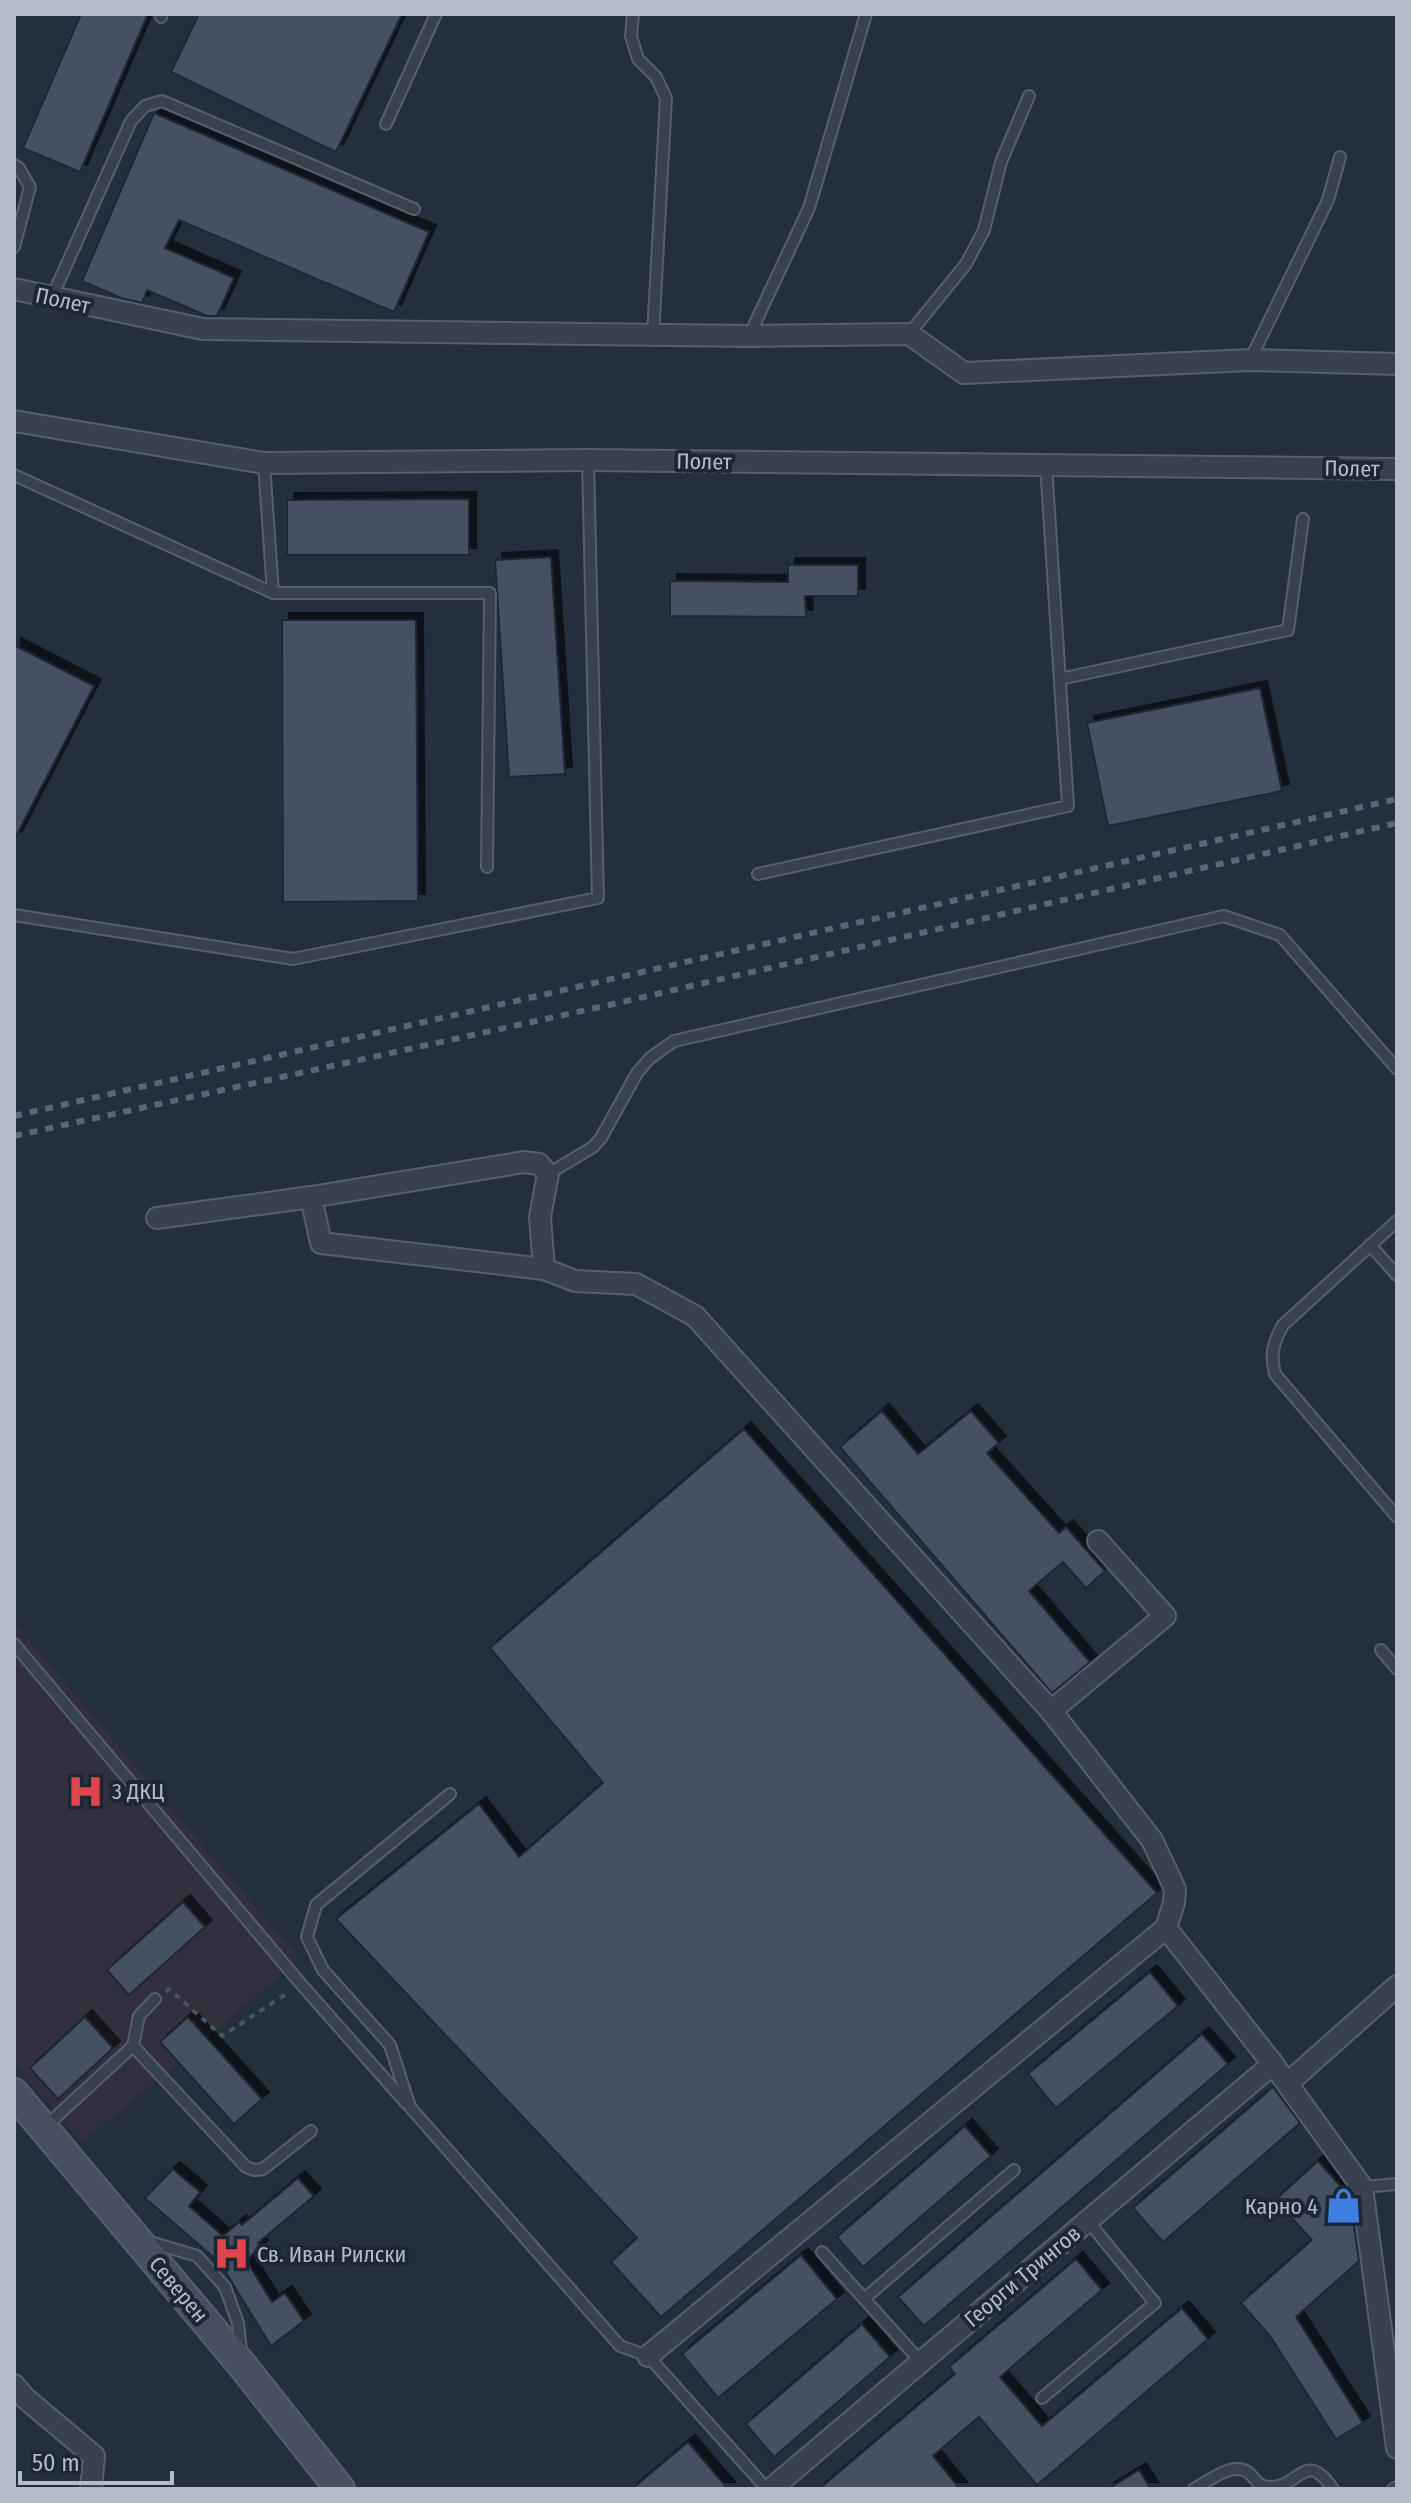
<svg xmlns="http://www.w3.org/2000/svg" width="1411" height="2503" font-family="'Fira Sans Condensed',sans-serif">
  <defs>
    <filter id="shadow"><feDropShadow dx="7" dy="-7" stdDeviation="0" flood-color="#0009"/></filter>
  </defs>
  <rect width="100%" height="100%" fill="#242f3e"/>
  <!-- medical -->
  <polygon fill="#32303f" points="14,1623 300,1959 82,2143 14,2063"/>
  <!-- building -->
  <g fill="#455162" stroke="#1f2835" stroke-width="2" filter="url(#shadow)">
    <polygon points="81,14 148,14 80,172 23,148"/>
    <polygon points="199,14 402,14 336,152 171,72"/>
    <polygon points="154,113 429,232 394,312 179,220 165,248 234,278 217,316 207,316 147,290 142,303 121,298 82,281"/>
    <polygon points="469,499 469,555 287,555 287,500"/>
    <polygon points="551,557 565,774 509,777 495,560"/>
    <polygon points="788,565 858,565 858,596 805,596 806,617 670,616 670,581 788,582"/>
    <polygon points="282,620 416,620 418,901 283,902"/>
    <polygon points="14,645 94,686 14,840"/>
    <polygon points="1260,688 1282,791 1108,826 1087,723"/>
    <polygon points="882,1411 918,1454 971,1411 999,1443 987,1453 1059,1533 1066,1527 1105,1571 1086,1588 1063,1562 1029,1591 1090,1662 1052,1693 840,1447"/>
    <polygon points="744,1429 1157,1893 661,2317 611,2262 637,2238 336,1919 479,1804 519,1857 603,1783 490,1648"/>
    <polygon points="183,1902 205,1927 129,1995 107,1970"/>
    <polygon points="1150,1972 1178,2006 1056,2108 1028,2074"/>
    <polygon points="85,2017 113,2048 58,2099 30,2068"/>
    <polygon points="188,2017 262,2099 234,2124 160,2042"/>
    <polygon points="1202,2034 1228,2064 924,2326 898,2297"/>
    <polygon points="1273,2087 1300,2123 1163,2242 1133,2208"/>
    <polygon points="965,2126 991,2156 863,2267 837,2237"/>
    <polygon points="1318,2161 1350,2197 1359,2261 1296,2317 1363,2423 1336,2439 1270,2336 1241,2303 1312,2240 1275,2200"/>
    <polygon points="173,2169 200,2192 189,2206 223,2236 239,2222 242,2225 298,2178 314,2196 258,2243 261,2247 246,2260 272,2302 285,2293 304,2321 271,2346 220,2263 145,2198"/>
    <polygon points="801,2255 837,2299 718,2398 682,2354"/>
    <polygon points="1076,2259 1102,2290 1000,2377 1042,2426 1182,2308 1208,2339 1037,2485 979,2417 933,2456 960,2489 819,2489 955,2374 949,2367"/>
    <polygon points="862,2324 890,2357 774,2457 746,2424"/>
    <polygon points="688,2442 728,2489 632,2489"/>
    <polygon points="1139,2470 1151,2489 1108,2489"/>
  </g>
  <g fill="none" stroke-linecap="round" stroke-linejoin="round">
    <defs>
      <g id="service">
        <polyline points="633,14 631,36 638,59 656,77 666,98 653,335"/>
        <polyline points="161,17 162,14"/>
        <polyline points="386,124 436,14"/>
        <polyline points="14,165 19,168 30,187 14,247"/>
        <polyline points="52,297 131,121 145,106 162,101 414,209"/>
        <polyline points="909,334 966,264 984,230 1001,162 1029,96"/>
        <polyline points="749,336 809,208 866,14"/>
        <polyline points="1250,360 1328,200 1340,157"/>
        <polyline points="264,463 273,593 490,593 487,867"/>
        <polyline points="14,475 273,593"/>
        <polyline points="1060,679 1288,630 1303,519"/>
        <polyline points="758,874 1068,806 1046,465"/>
        <polyline points="14,915 293,959 598,898 588,460"/>
        <polyline points="548,1174 593,1147 601,1138 637,1073 650,1058 674,1041 1224,916 1280,935 1397,1069"/>
        <path d="M1397,1221l-114,104c-10,18 -13,29 -8,49l122,143"/>
        <polyline points="1370,1245 1397,1275"/>
        <polyline points="14,1644 301,1984 406,2103"/>
        <polyline points="1381,1650 1397,1669"/>
        <polyline points="450,1794 316,1905 307,1937 323,1970 390,2045 410,2107 620,2346 648,2356 767,2489"/>
        <polyline points="133,2046 139,2016 155,1999"/>
        <polyline points="45,2127 133,2046 246,2167 255,2170 263,2169 311,2131"/>
        <polyline points="1362,2187 1397,2184"/>
        <polyline points="147,2241 197,2256 225,2287 238,2323 241,2351"/>
        <polyline points="822,2252 921,2362"/>
        <polyline points="864,2299 1014,2170"/>
        <polyline points="1042,2398 1155,2303 1088,2221"/>
        <path d="M1194,2489c15,-8 41,-30 56,-15 7,7 9,13 20,13 29,1 35,-39 63,2"/>
        <polyline points="1393,2489 1397,2487"/>
      </g>
      <g id="minor">
        <polyline points="14,289 203,329 749,336 909,334 964,373 1250,360 1397,364"/>
        <polyline points="14,421 264,463 588,460 1397,469"/>
        <polyline points="311,1197 524,1162 539,1164 548,1174 540,1217 544,1269"/>
        <polyline points="157,1218 311,1197 321,1243 544,1269 575,1281 636,1284 695,1316 1051,1711 1152,1840 1175,1889 1174,1903 1166,1928 1273,2064 1362,2187 1397,2448"/>
        <polyline points="1051,1711 1165,1616 1098,1541"/>
        <polyline points="1288,2083 1397,1986"/>
        <polyline points="648,2356 1166,1928"/>
        <polyline points="14,2385 25,2398 94,2456 91,2489"/>
        <polyline points="771,2489 1273,2064"/>
      </g>
      <polyline id="secondary" points="14,2093 242,2365 340,2489"/>
    </defs>
    <!-- service casing -->
    <use href="#service" stroke="#565f6c" stroke-width="14"/>
    <!-- minor casing -->
    <use href="#minor" stroke="#565f6c" stroke-width="24"/>
    <!-- secondary casing -->
    <use href="#secondary" stroke="#565f6c" stroke-width="32"/>
    <!-- path -->
    <polyline stroke="#44595c" stroke-width="4" stroke-dasharray="6 6" stroke-linecap="butt" points="166,1992 169,1989 222,2036 289,1992"/>
    <!-- service -->
    <use href="#service" stroke="#38414e" stroke-width="10"/>
    <!-- minor -->
    <use href="#minor" stroke="#38414e" stroke-width="20"/>
    <!-- secondary -->
    <use href="#secondary" stroke="#465061" stroke-width="28"/>
    <!-- rail -->
    <g stroke="#5a6575" stroke-width="6" stroke-dasharray="8 8" stroke-linecap="butt">
      <polyline points="14,1116 1397,799"/>
      <polyline points="14,1136 609,1005 1397,823"/>
    </g>
  </g>
  <!-- icons -->
  <defs>
    <symbol id="hospital-bare" viewBox="-9 -9 18 18"><path d="M-5-5h3v3.5h4V-5h3V5h-3V1.5h-4V5h-3Z" fill="#e0444e" stroke="#1d2633" stroke-width="2.5" paint-order="stroke"/></symbol>
    <symbol id="shop-bare" viewBox="-9 -9 18 18"><path d="M-5-2.5h2.3a2.7 3.5 0 0 1 5.4 0H5L5.5 6h-11ZM-1.5-2.5h3a1.5 2.3 0 0 0-3 0Z" fill="#3f7fe0" stroke="#1d2633" stroke-width="2.5" paint-order="stroke"/></symbol>
  </defs>
  <g fill-rule="evenodd">
    <use href="#hospital-bare" x="60" y="1766" width="51" height="51"/>
    <use href="#shop-bare" x="1318" y="2180" width="51" height="51"/>
    <use href="#hospital-bare" x="206" y="2228" width="51" height="51"/>
  </g>
  <g text-anchor="middle" stroke-width="8" stroke-linejoin="round" paint-order="stroke">
    <!-- street labels -->
    <g font-size="22" fill="#b4bcc9" stroke="#1d2633">
      <text transform="translate(63 300) rotate(12)" y="8">Полет</text>
      <text transform="translate(704 461) rotate(1)" y="8">Полет</text>
      <text transform="translate(1352 468) rotate(1)" y="8">Полет</text>
      <text transform="translate(1022 2276) rotate(-40)" y="8">Георги Трингов</text>
      <text transform="translate(179 2289) rotate(50)" y="8">Северен</text>
    </g>
    <!-- poi labels -->
    <g font-size="22" fill="#b4bcc9" stroke="#1d2633" text-anchor="start">
      <text x="112" y="1799">3 ДКЦ</text>
      <text x="1318" y="2214" text-anchor="end">Карно 4</text>
      <text x="257" y="2262">Св. Иван Рилски</text>
    </g>
  </g>
  <!-- border -->
  <rect width="1411" height="2503" fill="none" stroke="#b4bcc9" stroke-width="32"/>
  <!-- scale -->
  <path d="M20 2471v12h152v-12" fill="none" stroke="#b4bcc9" stroke-width="4"/>
  <text x="32" y="2471" font-size="24" fill="#b4bcc9" stroke="#1d2633" stroke-width="6" paint-order="stroke">50 m</text>
</svg>
